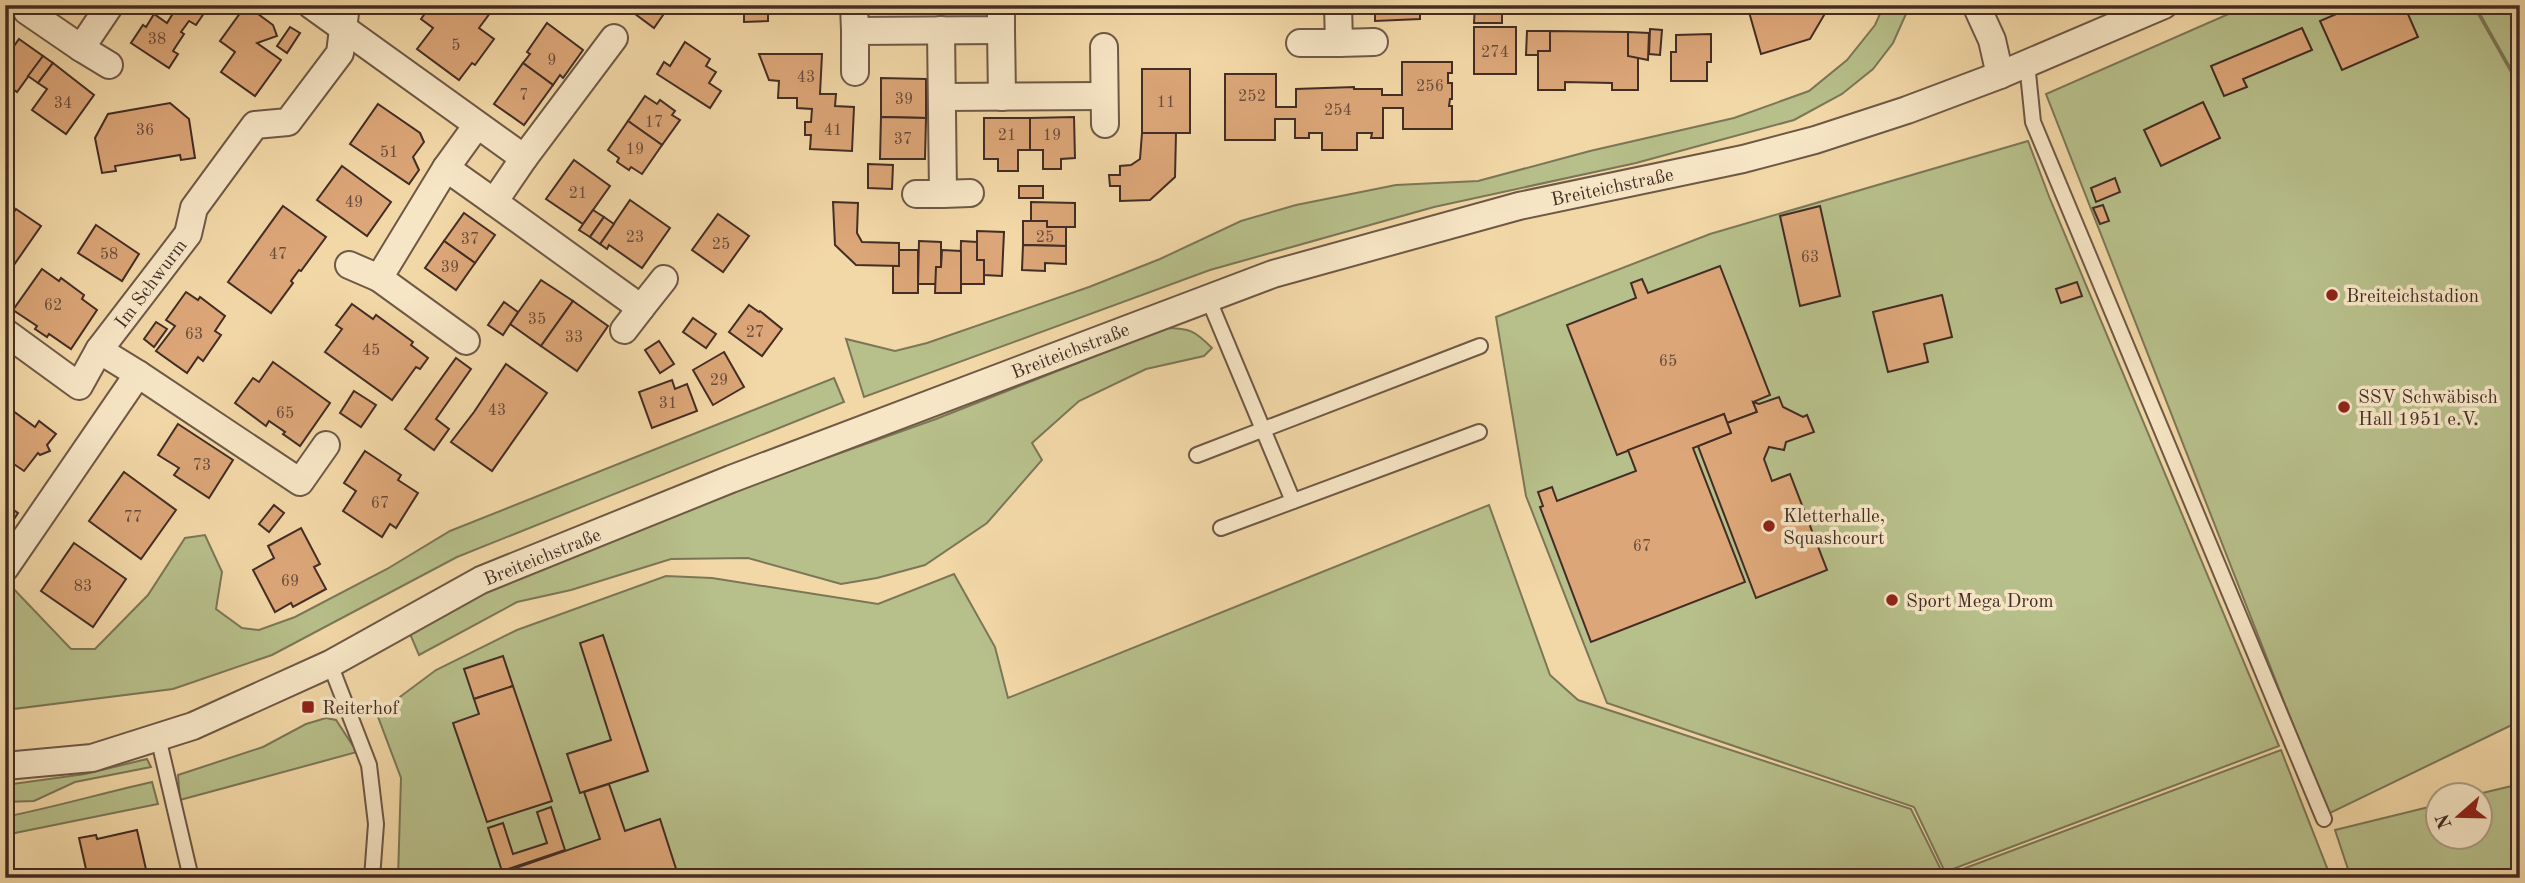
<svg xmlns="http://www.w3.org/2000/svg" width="2525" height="883" font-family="'Old Standard TT',serif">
  <rect width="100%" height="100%" fill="#f3d8a7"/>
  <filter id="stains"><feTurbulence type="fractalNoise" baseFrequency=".00286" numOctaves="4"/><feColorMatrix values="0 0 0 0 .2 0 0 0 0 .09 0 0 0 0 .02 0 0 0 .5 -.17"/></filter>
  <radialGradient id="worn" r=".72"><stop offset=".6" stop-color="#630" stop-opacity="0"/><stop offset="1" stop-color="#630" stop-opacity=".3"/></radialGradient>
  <!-- green -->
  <g fill="#b7bf8a" stroke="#7c7658" stroke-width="2">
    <polygon points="1884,5 1910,5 1893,43 1873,69 1842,94 1794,120 1636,163 1434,207 1210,270 864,397 846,339 895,351 927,343 1089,287 1160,259 1241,221 1296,205 1396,185 1478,181 1590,151 1734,118 1809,91 1847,60 1875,25"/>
    <polygon points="2249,5 2473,5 2520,88 2520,721 2328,814 2046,94"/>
    <polygon points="2475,5 2520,5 2520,85"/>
    <polygon points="2028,141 2050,199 2279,746 1945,872 1914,807 1607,703 1526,496 1496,317 1710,234"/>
    <path d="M1166,328c24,0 29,3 46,20l-8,8 -58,13 -67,32 -47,42 10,17 -55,63 -62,42 -48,13 -36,6 -93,-26 -77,1 -100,31 -54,12 -98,53 -9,-21 75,-44 107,-44 175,-67 169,-60z"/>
    <polygon points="834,378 844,402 457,557 272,655 173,689 5,710 5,589 9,584 71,649 95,649 148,595 185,538 205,535 222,572 216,609 242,628 259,630 295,617 387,569 450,531"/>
    <polygon points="1489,505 1550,675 1578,700 1911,809 1944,876 2281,750 2331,878 398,878 401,778 377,714 436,670 517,630 666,576 712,578 878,604 954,574 995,647 1008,698"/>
    <polygon points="326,718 336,720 357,752 180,800 178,775 263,747 306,724"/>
    <polygon points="147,759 151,767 75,782 34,801 5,802 5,785 85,774"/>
    <path d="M152,782l6,22 -153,31v-18c50,-10 98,-24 147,-35z"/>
    <polygon points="2520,784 2520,878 2351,878 2335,830 2437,805 2438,838 2480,838 2480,796 2474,795"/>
  </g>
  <!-- building -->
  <g fill="#dca678" stroke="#422d25" stroke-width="2">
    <polygon points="167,5 217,5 214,10 209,6 196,25 189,21 181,32 184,34 173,51 178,54 169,68 131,43 143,25 146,27 154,14 167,23 175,10"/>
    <polygon points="246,5 273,25 277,36 257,43 281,60 255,96 221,72 235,52 220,41"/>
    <polygon points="431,5 496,5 479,28 494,39 475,65 472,63 459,80 417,49 433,28 421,19"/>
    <polygon points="623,5 670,5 654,28"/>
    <polygon points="744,5 768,5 768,21 744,22"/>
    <polygon points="1375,5 1420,5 1420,19 1375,21"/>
    <polygon points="1475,5 1502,5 1502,23 1474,23"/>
    <polygon points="1747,5 1830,5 1810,39 1761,54"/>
    <polygon points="2357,5 2404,5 2418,37 2342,70 2320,21"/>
    <polygon points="547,23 583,50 563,78 560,75 553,85 523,63 530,54 527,52"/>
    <polygon points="290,27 300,33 287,53 277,46"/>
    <rect x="1474" y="27" width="42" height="47"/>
    <polygon points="2302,28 2312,50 2243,79 2247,87 2224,96 2211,66"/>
    <polygon points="1650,29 1662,30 1660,55 1649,54"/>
    <polygon points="1527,31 1550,31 1550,51 1538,51 1538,55 1526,55"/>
    <polygon points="1550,31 1628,32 1628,56 1638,56 1638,90 1612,90 1612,83 1565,82 1565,90 1538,90 1538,51 1550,51"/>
    <polygon points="1628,32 1649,33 1648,60 1628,56"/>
    <polygon points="1711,34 1711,62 1707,62 1707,81 1671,81 1671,52 1676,52 1676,35"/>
    <polygon points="19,39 43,56 17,92 5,83 5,59"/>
    <polygon points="685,42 710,59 706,66 716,72 709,83 721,91 710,108 657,74 664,62 670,66"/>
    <polygon points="759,54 822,54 820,94 836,94 835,106 854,107 852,151 810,149 811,135 805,135 805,122 811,122 812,109 797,108 797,98 778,98 779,81 769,80"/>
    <polygon points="43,56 53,63 38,83 28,76"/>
    <polygon points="1402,62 1452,62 1452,73 1448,73 1448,83 1452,83 1452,99 1450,99 1449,106 1452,106 1452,129 1403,129 1403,108 1383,108 1383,138 1371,138 1372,133 1357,133 1357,150 1322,150 1322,133 1309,133 1309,138 1295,138 1295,119 1275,119 1275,140 1225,140 1225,74 1276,74 1276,107 1296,107 1296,89 1354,87 1354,89 1382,89 1382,95 1402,95"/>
    <polygon points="53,63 94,95 66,134 32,110 47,89 38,83"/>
    <polygon points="523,63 553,85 524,125 494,104"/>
    <rect x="1142" y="69" width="48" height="64"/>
    <polygon points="881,78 926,79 926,118 881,117"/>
    <polygon points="645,96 657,104 660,100 675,111 672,115 680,120 662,145 628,121"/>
    <polygon points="2203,102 2220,138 2161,166 2144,130"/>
    <polygon points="170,103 189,119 195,158 181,160 180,155 115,166 116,171 102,173 95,138 108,114"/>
    <polygon points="378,104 420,133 424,142 413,157 419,170 409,184 350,144"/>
    <polygon points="881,117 926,118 925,159 880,159"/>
    <polygon points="1074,117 1075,158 1061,159 1061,169 1043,169 1043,150 1030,150 1030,118"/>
    <polygon points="984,118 1030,118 1030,150 1018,150 1018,171 998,171 998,159 984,159"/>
    <polygon points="628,121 662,145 642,174 631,167 629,170 617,162 619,158 608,150"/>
    <polygon points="1142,133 1176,133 1175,177 1150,200 1120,201 1120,186 1110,186 1109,175 1120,175 1120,166 1131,165 1140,159"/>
    <polygon points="574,160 610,186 583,224 546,199"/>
    <polygon points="868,164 893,165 892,189 868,188"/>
    <polygon points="342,166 391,202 367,236 317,200"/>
    <polygon points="2115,178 2120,192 2096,202 2091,188"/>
    <rect x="1019" y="186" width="24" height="12"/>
    <polygon points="630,200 670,228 642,268 609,245 607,249 600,244"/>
    <polygon points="833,202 858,203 857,233 862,242 899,243 899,266 856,265 835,245"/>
    <polygon points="1031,202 1075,203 1075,227 1047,227 1047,221 1031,221"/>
    <polygon points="2103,205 2109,221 2100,224 2093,208"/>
    <polygon points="283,206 326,237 301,271 299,270 291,281 293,283 271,313 228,282"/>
    <polygon points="1820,206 1840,296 1800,306 1780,216"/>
    <polygon points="16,209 41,226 7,275 5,274 5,225"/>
    <polygon points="593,210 604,217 590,237 579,230"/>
    <polygon points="464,213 495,235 475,263 444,241"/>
    <polygon points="718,214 749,236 723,272 692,250"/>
    <polygon points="604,217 614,224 600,244 590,237"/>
    <polygon points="1023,221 1047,221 1047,227 1066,227 1066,246 1023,245"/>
    <polygon points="96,225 139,254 122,281 78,253"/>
    <polygon points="977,231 1004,232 1002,276 984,275 984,260 977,260"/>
    <polygon points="444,241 475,263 456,290 425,268"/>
    <polygon points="919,241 941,242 941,267 936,267 936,284 918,284"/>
    <polygon points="961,241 977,242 977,260 984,260 984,284 960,284"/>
    <polygon points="1023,245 1066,246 1066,264 1045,263 1045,271 1022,270"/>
    <polygon points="899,250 918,250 918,293 893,293 893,266 899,266"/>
    <polygon points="942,250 961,251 961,293 935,293 936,267 941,267"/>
    <polygon points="1720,266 1770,395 1753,402 1757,412 1727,423 1724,414 1617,455 1567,325 1636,298 1631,283 1642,279 1648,293"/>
    <polygon points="42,269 59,281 61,278 84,295 82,299 97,310 71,349 49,334 47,337 35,329 37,326 13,310"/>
    <polygon points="541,280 573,301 541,346 510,324"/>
    <polygon points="2077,282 2082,296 2061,303 2056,289"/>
    <polygon points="186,292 198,300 200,297 225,316 215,331 221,335 203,361 198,357 187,373 156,351 175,326 166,320"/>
    <polygon points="1942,295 1952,337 1924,344 1928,362 1888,372 1873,312"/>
    <polygon points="573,301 608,326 577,371 541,346"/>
    <polygon points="504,302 518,312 503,335 488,325"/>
    <polygon points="352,304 373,319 376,315 413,342 411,345 428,358 420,369 416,367 392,400 325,352 342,329 336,325"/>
    <polygon points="749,305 759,312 760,311 782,329 762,356 729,332"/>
    <polygon points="693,318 716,334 706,348 683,332"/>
    <polygon points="156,322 167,329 154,347 144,339"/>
    <polygon points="659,341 674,364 660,373 645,350"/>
    <polygon points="724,352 744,387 713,405 693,370"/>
    <polygon points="456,358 471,369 436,419 449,429 434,450 405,429"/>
    <polygon points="273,362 330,403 300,446 283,434 285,432 269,421 266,426 235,403 253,378 259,382"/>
    <polygon points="506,364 547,393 492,471 451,442 474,412"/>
    <polygon points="672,380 675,389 687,384 697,411 652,428 639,392"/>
    <polygon points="354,391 376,405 361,427 340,413"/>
    <polygon points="1779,397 1783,407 1803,417 1807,415 1814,432 1786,442 1784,450 1769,447 1764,459 1772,481 1790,474 1827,570 1756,598 1698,446 1731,433 1727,423 1757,412 1753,402 1759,404"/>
    <polygon points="5,405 35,427 39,421 56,434 47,445 50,451 40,455 38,453 24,471 5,458"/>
    <polygon points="1724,414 1731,433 1693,448 1745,582 1591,642 1540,507 1543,506 1538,492 1552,487 1557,501 1636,471 1628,450"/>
    <polygon points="178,424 233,460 209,498 174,475 179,468 158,455"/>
    <polygon points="365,451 401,475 398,480 418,493 396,528 390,524 382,537 343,511 356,491 344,483"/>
    <polygon points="124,472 176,510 141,559 89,521"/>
    <polygon points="5,504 18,513 5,533"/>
    <polygon points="274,505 284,513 269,532 259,524"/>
    <polygon points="301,528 320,564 314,567 326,589 293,607 291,603 275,612 253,570 274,558 268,546"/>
    <polygon points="74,543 126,579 93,627 41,591"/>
    <polygon points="603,635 648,771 580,793 567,754 611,740 580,643"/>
    <polygon points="503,656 513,686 474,699 464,669"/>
    <polygon points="513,686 552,801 487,822 453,723 479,714 474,699"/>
    <polygon points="609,784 625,831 660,819 679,878 487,878 600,839 584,792"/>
    <polygon points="551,807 565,850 502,871 488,828 503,823 513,854 547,843 537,812"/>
    <polygon points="137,830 148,878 88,878 79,838 96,835 97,839"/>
  </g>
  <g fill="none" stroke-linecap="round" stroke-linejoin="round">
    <defs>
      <g id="lane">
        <polyline points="2027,63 2033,122 2324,819"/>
        <polyline points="1208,298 1293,501"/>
        <polyline points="1197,455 1480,346"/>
        <polyline points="1221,528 1479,432"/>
        <polyline points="330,664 369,765 376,824 372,878"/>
        <polyline points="158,737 191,878"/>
      </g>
      <g id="street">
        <polyline points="311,5 524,158 494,202 641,308 664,279"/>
        <polyline points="854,5 855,31"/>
        <polyline points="1976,5 1992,40 2000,75"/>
        <polyline points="27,11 81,48 110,5"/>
        <polyline points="1001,30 1002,97"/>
        <polyline points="1300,43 1339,43 1338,5"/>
        <polyline points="1339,43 1374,42"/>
        <polyline points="1104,47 1105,124"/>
        <polyline points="81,48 109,65"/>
        <polyline points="855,72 855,31 1001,30 1001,5"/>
        <polyline points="942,97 1104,96"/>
        <polyline points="524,158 614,38"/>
        <polyline points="446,168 494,202"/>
        <polyline points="916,194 943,194 941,30"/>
        <polyline points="943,194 970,193"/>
        <polyline points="349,265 379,278"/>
        <polyline points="624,330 641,308"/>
        <polyline points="5,332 79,386 99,350 188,234 194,208 255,125 288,122 340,53 346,5"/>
        <polyline points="466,341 379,278 446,168 477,125"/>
        <polyline points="138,374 300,482 326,445"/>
        <polyline points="5,568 138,374 99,350"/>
        <polyline points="5,766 92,758 193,726 330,664 481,580 731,479 1273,274 1519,206 1743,159 1815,140 1907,110 2000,75 2164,5"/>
      </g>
    </defs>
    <!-- lane casing -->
    <use href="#lane" stroke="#6e5846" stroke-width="18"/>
    <!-- street casing -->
    <use href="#street" stroke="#6e5846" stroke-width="30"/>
    <!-- lane -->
    <use href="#lane" stroke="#f7e6c6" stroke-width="14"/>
    <!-- street -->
    <use href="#street" stroke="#f7e6c6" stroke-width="26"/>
  </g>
  <!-- markers -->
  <g fill="#8f2418" stroke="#f7e6c6" stroke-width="2.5">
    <circle cx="2332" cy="295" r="7"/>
    <circle cx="2344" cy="407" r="7"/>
    <circle cx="1769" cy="526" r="7"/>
    <circle cx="1892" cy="600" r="7"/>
    <rect x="301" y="700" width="14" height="14" rx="3.5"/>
  </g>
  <g text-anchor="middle" stroke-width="7" stroke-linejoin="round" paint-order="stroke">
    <!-- number labels -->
    <g font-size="16" fill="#684b3a">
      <text x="157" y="44">38</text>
      <text x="456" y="50">5</text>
      <text x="1495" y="57">274</text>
      <text x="552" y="65">9</text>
      <text x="806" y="82">43</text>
      <text x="1430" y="91">256</text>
      <text x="524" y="100">7</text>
      <text x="1252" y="101">252</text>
      <text x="904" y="104">39</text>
      <text x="1166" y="107">11</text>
      <text x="63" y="108">34</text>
      <text x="1338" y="115">254</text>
      <text x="654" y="127">17</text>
      <text x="145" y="135">36</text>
      <text x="833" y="135">41</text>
      <text x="1007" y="140">21</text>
      <text x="1052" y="140">19</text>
      <text x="903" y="144">37</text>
      <text x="635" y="154">19</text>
      <text x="389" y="157">51</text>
      <text x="578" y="198">21</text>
      <text x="354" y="207">49</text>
      <text x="635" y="242">23</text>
      <text x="1045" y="242">25</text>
      <text x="470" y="244">37</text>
      <text x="721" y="249">25</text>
      <text x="109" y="259">58</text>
      <text x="278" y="259">47</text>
      <text x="1810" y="262">63</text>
      <text x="450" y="272">39</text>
      <text x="53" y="310">62</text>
      <text x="537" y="324">35</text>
      <text x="755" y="337">27</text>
      <text x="194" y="339">63</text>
      <text x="574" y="342">33</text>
      <text x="371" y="355">45</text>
      <text x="1668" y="366">65</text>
      <text x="719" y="385">29</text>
      <text x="668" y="408">31</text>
      <text x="497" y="415">43</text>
      <text x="285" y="418">65</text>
      <text x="202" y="470">73</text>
      <text x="380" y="508">67</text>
      <text x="133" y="522">77</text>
      <text x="1642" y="551">67</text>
      <text x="290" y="586">69</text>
      <text x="83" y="591">83</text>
    </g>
    <!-- street labels -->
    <g font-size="19" fill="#422d25" stroke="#f7e6c6">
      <text transform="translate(1612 186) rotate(-12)" y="7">Breiteichstraße</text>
      <text transform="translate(150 283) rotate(-53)" y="7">Im Schwurm</text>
      <text transform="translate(1070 350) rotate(-21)" y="7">Breiteichstraße</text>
      <text transform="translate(542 556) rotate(-22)" y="7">Breiteichstraße</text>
    </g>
    <!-- poi labels -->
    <g font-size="19" fill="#422d25" stroke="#f7e6c6" text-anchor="start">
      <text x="2346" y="302">Breiteichstadion</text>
      <text x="2358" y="403">SSV Schwäbisch<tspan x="2358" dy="22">Hall 1951 e.V.</tspan></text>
      <text x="1783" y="522">Kletterhalle,<tspan x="1783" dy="22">Squashcourt</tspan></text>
      <text x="1906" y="607">Sport Mega Drom</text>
      <text x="322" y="714">Reiterhof</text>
    </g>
  </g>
  <!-- margin -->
  <rect width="2525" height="883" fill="none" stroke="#f3d8a7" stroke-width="28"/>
  <rect x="7" y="7" width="2511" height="869" fill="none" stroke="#422d25" stroke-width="3.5"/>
  <rect x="14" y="14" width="2497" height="855" fill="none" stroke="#422d25" stroke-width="2"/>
  <!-- north arrow -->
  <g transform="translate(2459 816) rotate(250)"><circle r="33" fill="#f7e6c6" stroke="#af9c86" stroke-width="2"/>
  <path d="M0-5L12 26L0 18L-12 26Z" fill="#8f2418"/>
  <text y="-10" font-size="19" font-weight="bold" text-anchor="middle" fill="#422d25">N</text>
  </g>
  <rect width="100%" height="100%" filter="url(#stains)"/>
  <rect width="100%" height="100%" fill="url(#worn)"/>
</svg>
